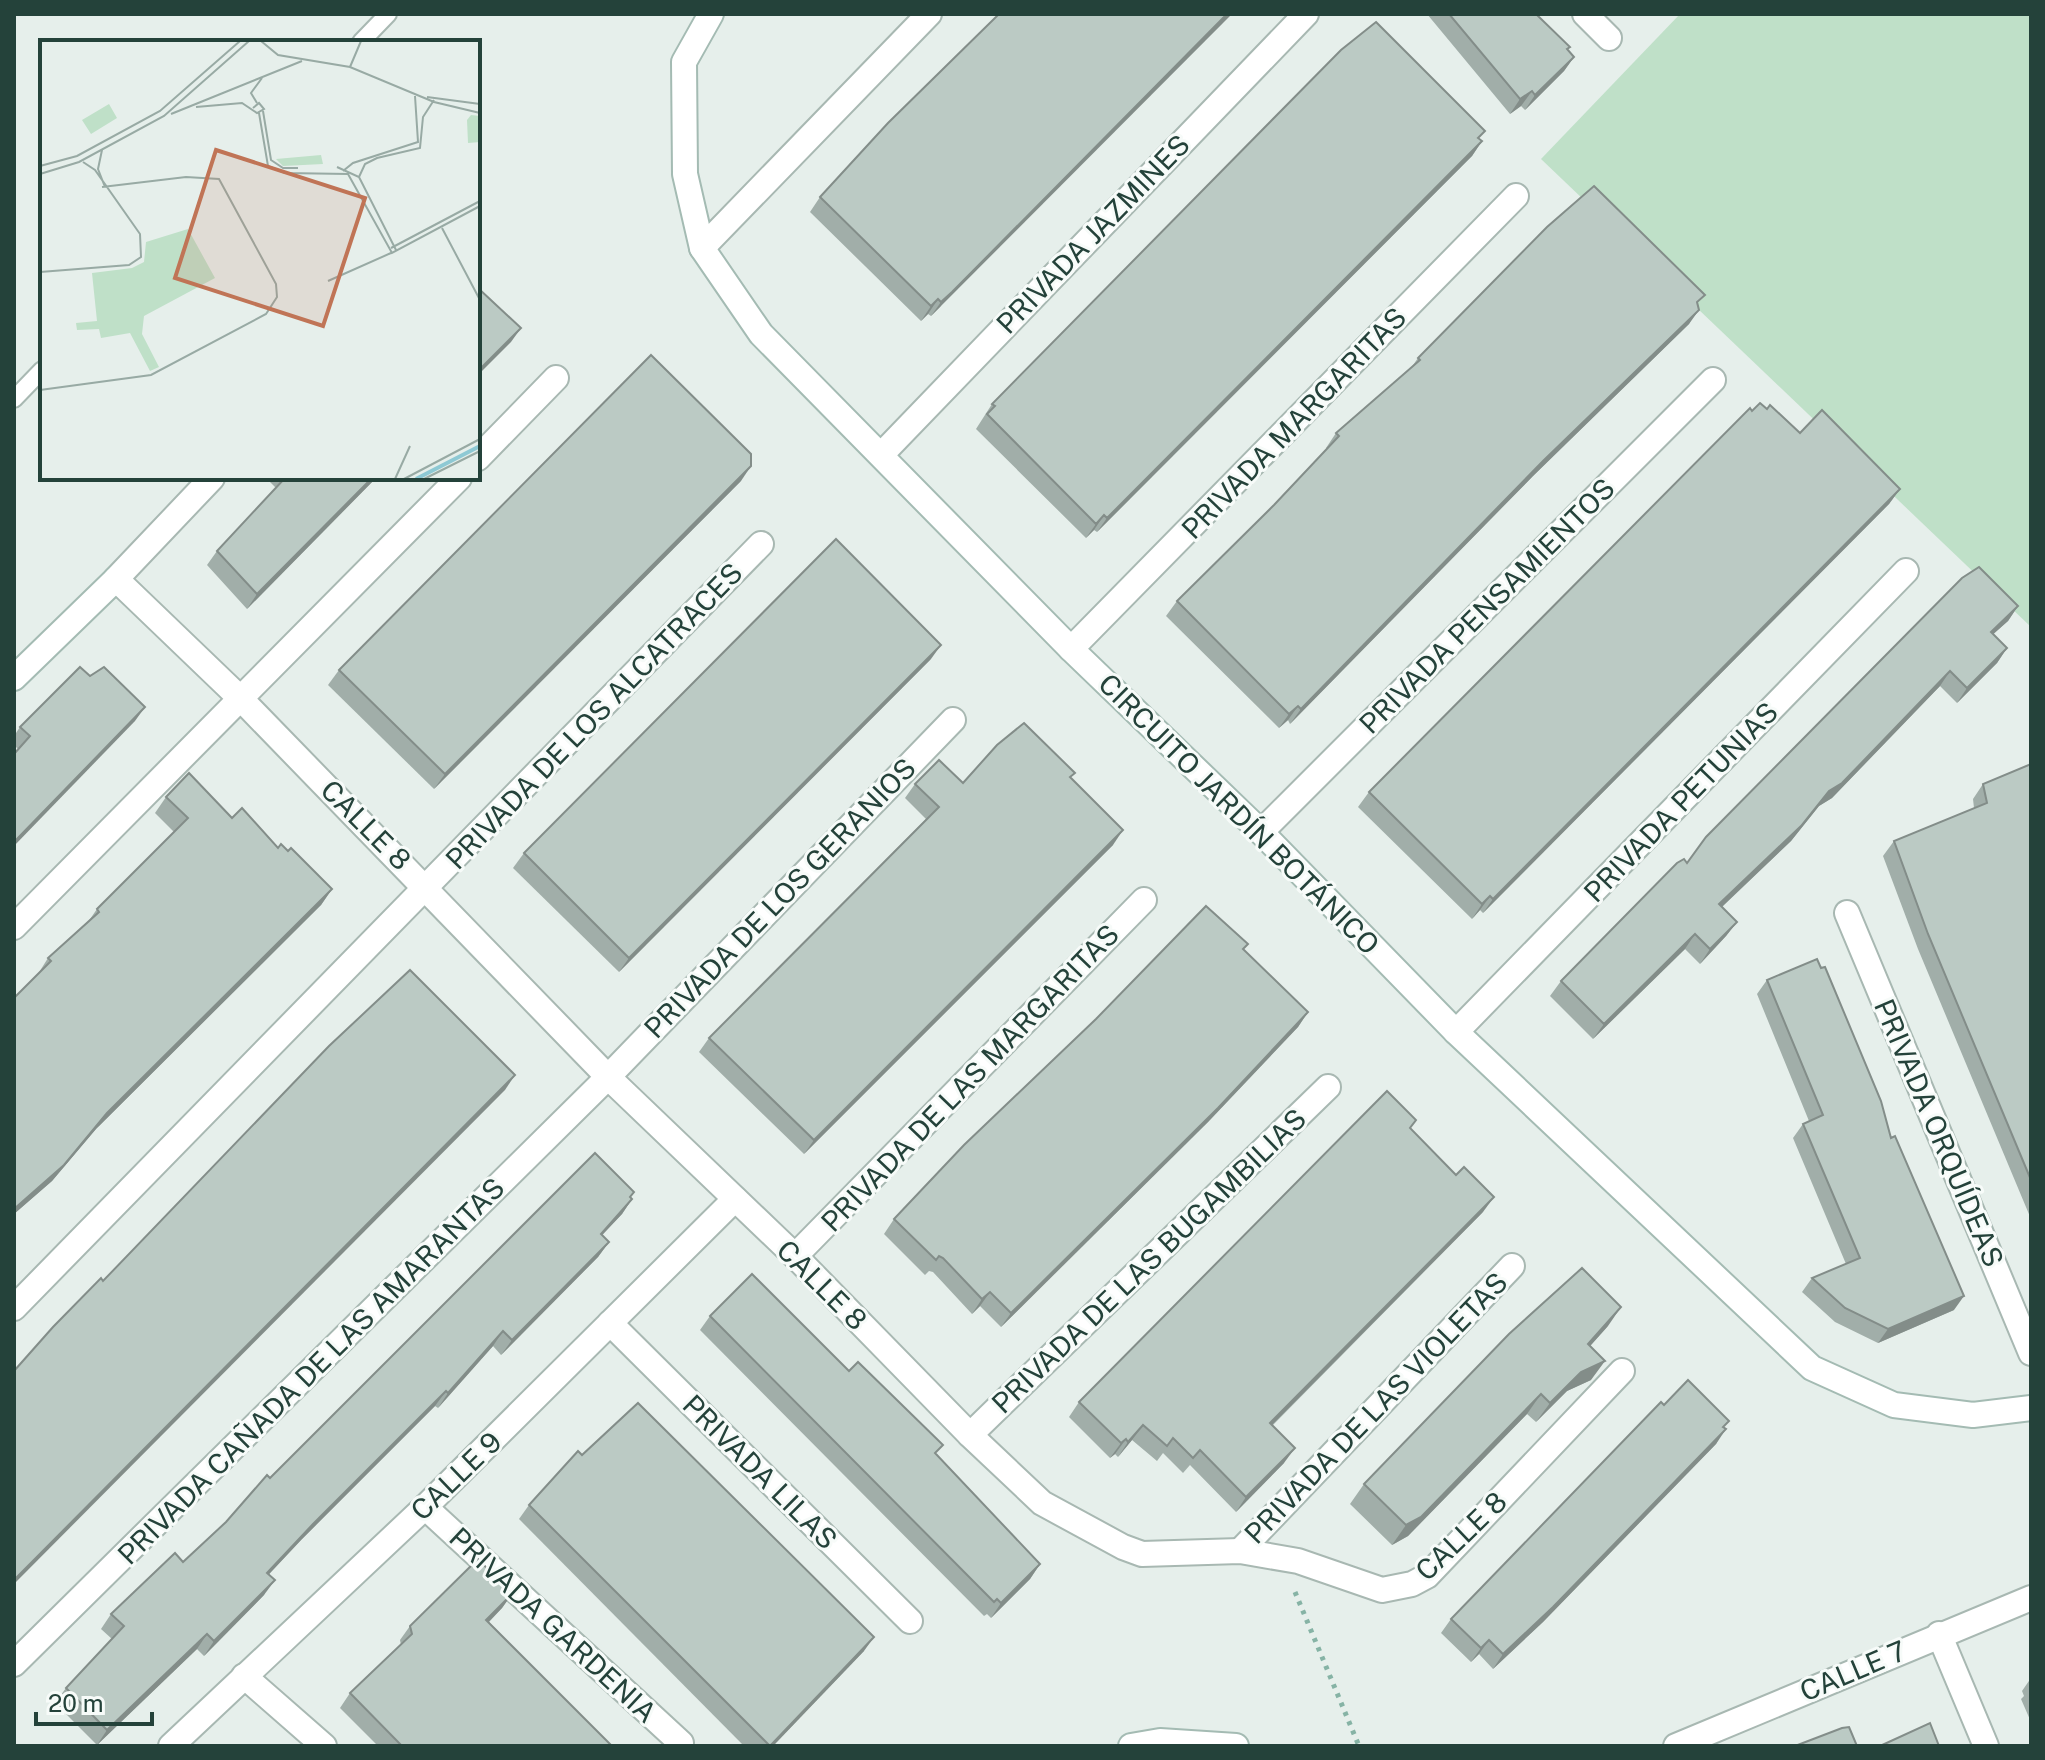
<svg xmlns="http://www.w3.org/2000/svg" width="2045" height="1760" font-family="'Public Sans',sans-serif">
  <rect width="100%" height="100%" fill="#e6efeb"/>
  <!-- green -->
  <polygon fill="#bfe0c8" points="1680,14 2031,14 2031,627 1541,159"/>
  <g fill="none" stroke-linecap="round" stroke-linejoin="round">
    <defs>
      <g id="lane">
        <polyline points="361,42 388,14"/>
        <polyline points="14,399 42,370"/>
      </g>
      <g id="street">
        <polyline points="1585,14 1609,38"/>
        <polyline points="702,248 929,14"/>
        <polyline points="881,455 1306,14"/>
        <polyline points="478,458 556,378"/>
        <polyline points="212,478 116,579 242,700 608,1077 795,1256 970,1435 1042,1503 1123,1547 1142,1554 1240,1551 1298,1561 1382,1590 1412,1584 1427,1576 1622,1371"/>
        <polyline points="1071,649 1516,196"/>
        <polyline points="1261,832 1713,380"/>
        <polyline points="1847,913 2031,1353"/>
        <polyline points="14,927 459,478"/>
        <polyline points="1456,1032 1906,571"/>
        <polyline points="795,1256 1144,900"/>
        <polyline points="14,1308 761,544"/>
        <polyline points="610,1323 910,1621"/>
        <polyline points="970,1435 1328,1087"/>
        <polyline points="425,1507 681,1743"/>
        <polyline points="1240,1551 1512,1266"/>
        <polyline points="1939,1634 1986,1746"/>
        <polyline points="14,1664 608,1077 953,720"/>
        <polyline points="244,1676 324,1746"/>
        <polyline points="171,1746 425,1507 735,1199"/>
        <polyline points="1676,1746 2031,1598"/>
      </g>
      <g id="secondary">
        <polyline points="711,14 684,62 685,174 702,248 761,334 1071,649 1261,832 1456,1032 1812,1368 1894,1405 1973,1415 2031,1408"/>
        <polyline points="14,678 116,579"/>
        <polyline points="1131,1746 1160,1741 1236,1746"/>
      </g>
    </defs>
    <!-- lane casing -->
    <use href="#lane" stroke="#a8b8b2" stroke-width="20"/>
    <!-- street casing -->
    <use href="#street" stroke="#a8b8b2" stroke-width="28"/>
    <!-- secondary casing -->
    <use href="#secondary" stroke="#a4bbb3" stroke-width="28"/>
    <!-- path -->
    <polyline stroke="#86b3a5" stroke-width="5" stroke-dasharray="4 6" stroke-linecap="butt" points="1295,1592 1359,1746"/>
    <!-- lane -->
    <use href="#lane" stroke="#fff" stroke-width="16"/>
    <!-- street -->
    <use href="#street" stroke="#fff" stroke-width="24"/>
    <!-- secondary -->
    <use href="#secondary" stroke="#fff" stroke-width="24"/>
  </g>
  <!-- wall -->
  <g fill="#a1aea9">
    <polygon points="999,14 941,306 931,316 928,314 921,321 810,212 820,197"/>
    <polygon points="1427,14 1536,14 1574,57 1564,71 1525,110 1521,106 1510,114"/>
    <polygon points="1480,139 1482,141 1472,156 1097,532 1094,530 1086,538 976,429 992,404"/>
    <polygon points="1698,305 1689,324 1533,476 1290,724 1288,720 1279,728 1166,616 1177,601 1274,505 1327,449 1326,448 1336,433 1411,368 1418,358"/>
    <polygon points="1767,409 1800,433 1900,489 1889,504 1483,913 1480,910 1472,919 1358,807 1369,792 1752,411"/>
    <polygon points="269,478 376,478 247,609 207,565 217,551 276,488 268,480"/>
    <polygon points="741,481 434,789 328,685 339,670"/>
    <polygon points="2018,606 2008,621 1993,634 2007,648 1997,663 1957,703 1940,686 1832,798 1819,806 1791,841 1722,907 1737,922 1726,936 1700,964 1685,949 1593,1039 1550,996 1561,981 1687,863"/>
    <polygon points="931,659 619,972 513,868 524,853"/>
    <polygon points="135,721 18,749 14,745 14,736 20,727"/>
    <polygon points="2031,764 2031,1219 1918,949 1883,856 1894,841 1974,808 1973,799 1983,784"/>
    <polygon points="1071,778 1113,845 804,1154 699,1052 709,1038 926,819 905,798 915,784 963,783"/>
    <polygon points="166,797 232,818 278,848 288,851 332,889 321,905 96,1129 52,1181 14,1214 14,998 38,974 48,958 88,922 97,909 174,832 155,813"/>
    <polygon points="1244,950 1308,1012 1298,1027 1208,1122 1001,1327 980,1306 972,1314 933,1272 929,1271 925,1275 884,1234 894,1219"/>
    <polygon points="1767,980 1891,1138 1954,1310 1878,1343 1835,1322 1802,1292 1812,1278 1846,1264 1793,1138 1803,1124 1809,1121 1757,994"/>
    <polygon points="634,1192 630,1198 632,1199 622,1214 602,1235 609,1242 598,1257 501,1355 493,1346 438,1408 435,1406 302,1539 269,1574 264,1595 204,1656 197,1649 97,1745 55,1703 66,1688 112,1639 101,1629 111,1614 183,1562 226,1522 270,1478"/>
    <polygon points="1483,1212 1272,1426 1284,1463 1236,1512 1190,1465 1183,1473 1163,1453 1157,1461 1132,1440 1118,1457 1115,1454 1110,1458 1069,1417 1079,1402"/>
    <polygon points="710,1316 849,1371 936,1455 1040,1564 1030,1579 991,1618 987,1614 984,1616 700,1330"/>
    <polygon points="1608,1326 1590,1346 1591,1380 1567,1391 1536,1422 1527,1414 1408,1536 1392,1545 1350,1504 1364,1484"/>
    <polygon points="1664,1405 1725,1428 1716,1444 1543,1622 1493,1669 1479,1654 1471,1662 1441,1633 1451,1619"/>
    <polygon points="582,1455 864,1651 773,1746 744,1746 519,1519 529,1505"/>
    <polygon points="512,1594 502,1608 489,1622 612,1746 378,1746 340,1708 350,1693 401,1645 400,1640 410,1626"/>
    <polygon points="2031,1678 2031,1722 2021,1699 2024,1696 2022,1691"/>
  </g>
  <!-- shaded-wall -->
  <g fill="#838d89">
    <polygon points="1227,14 1232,14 931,316 941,302"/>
    <polygon points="1574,57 1564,71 1525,110 1535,95"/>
    <polygon points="1532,91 1521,106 1510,114 1520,99"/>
    <polygon points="1482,141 1472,156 1097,532 1107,518"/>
    <polygon points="938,299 928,314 921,321 931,306"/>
    <polygon points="1699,310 1689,324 1533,476 1290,724 1301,709 1543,461"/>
    <polygon points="521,328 511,342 478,375 478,371"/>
    <polygon points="751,466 741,481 434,789 445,774"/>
    <polygon points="372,478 376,478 247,609 257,594"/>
    <polygon points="1900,489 1889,504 1483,913 1493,899"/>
    <polygon points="1104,515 1094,530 1086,538 1096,524"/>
    <polygon points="2018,606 2008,621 1980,646 1991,632"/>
    <polygon points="941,645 931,659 619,972 629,958"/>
    <polygon points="2007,648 1997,663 1957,703 1967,688"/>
    <polygon points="1950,671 1940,686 1832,798 1819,806 1791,841 1709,919 1719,904 1829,791"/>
    <polygon points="1298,706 1288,720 1279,728 1289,714"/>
    <polygon points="145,707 135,721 14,846 14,842"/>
    <polygon points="1123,830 1113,845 804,1154 814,1140"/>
    <polygon points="332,889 321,905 96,1129 52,1181 14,1214 14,1209 107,1113"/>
    <polygon points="1490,896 1480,910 1472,919 1482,904"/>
    <polygon points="1737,922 1726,936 1700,964 1710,949"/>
    <polygon points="1695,934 1685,949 1593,1039 1604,1024"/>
    <polygon points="1308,1012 1298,1027 1208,1122 1001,1327 1011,1313"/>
    <polygon points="515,1075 505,1090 14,1584 14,1580"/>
    <polygon points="1494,1197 1483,1212 1259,1438 1270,1423"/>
    <polygon points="632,1199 622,1214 590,1248 601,1234"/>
    <polygon points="609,1242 598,1257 501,1355 512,1340"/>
    <polygon points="990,1292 980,1306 972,1314 982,1299"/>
    <polygon points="1964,1296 1954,1310 1878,1343 1888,1329"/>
    <polygon points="1621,1307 1608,1326 1574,1364 1588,1344"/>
    <polygon points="503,1331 493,1346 438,1408 448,1393"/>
    <polygon points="1605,1361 1591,1380 1567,1391 1536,1422 1550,1403 1581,1372"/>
    <polygon points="446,1391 435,1406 302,1539 257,1587 267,1573 313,1524"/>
    <polygon points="1541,1394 1527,1414 1408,1536 1392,1545 1406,1525"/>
    <polygon points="1143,1425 1132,1440 1118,1457 1128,1442"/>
    <polygon points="1726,1429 1716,1444 1543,1622 1493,1669 1503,1654"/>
    <polygon points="1126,1439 1115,1454 1110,1458 1121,1443"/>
    <polygon points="1295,1448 1284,1463 1236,1512 1246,1497"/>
    <polygon points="1040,1564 1030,1579 991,1618 1001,1603"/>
    <polygon points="275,1580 264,1595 204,1656 214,1641"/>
    <polygon points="512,1594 502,1608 477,1634 486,1620"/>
    <polygon points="207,1634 197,1649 97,1745 107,1730"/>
    <polygon points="874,1637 864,1651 773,1746 770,1746"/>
    <polygon points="1489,1640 1479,1654 1471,1662 1481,1648"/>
  </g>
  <!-- building -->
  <g fill="#bbcac4" stroke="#838d89" stroke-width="2">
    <polygon points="999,14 1227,14 952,292 941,302 938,299 931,306 820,197 888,123"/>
    <polygon points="1449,14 1536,14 1570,47 1567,49 1574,57 1535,95 1532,91 1520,99"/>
    <polygon points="1376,22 1485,131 1478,138 1482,141 1107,518 1104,515 1096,524 987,414 995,406 992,404 1341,50"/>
    <polygon points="1594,186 1705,295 1697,302 1699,310 1543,461 1301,709 1298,706 1289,714 1177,601 1274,505 1339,436 1336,433 1420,360 1418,358 1547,227"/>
    <polygon points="478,288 521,328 478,371"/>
    <polygon points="651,355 751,454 751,466 445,774 339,670"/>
    <polygon points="1760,403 1767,409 1770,405 1800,433 1822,410 1900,489 1493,899 1490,896 1482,904 1369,792 1750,408 1752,411"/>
    <polygon points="285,478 372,478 257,594 217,551"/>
    <polygon points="836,539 941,645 629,958 524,853"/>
    <polygon points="1979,567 2018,606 1991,632 2007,648 1967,688 1950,671 1842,783 1829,791 1801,826 1719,904 1737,922 1710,949 1695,934 1604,1024 1561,981 1677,863 1684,859 1687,863 1706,837 1790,752 1962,578"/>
    <polygon points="80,667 90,676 104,667 145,707 14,842 14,754 30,736 20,727"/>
    <polygon points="1024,723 1075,773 1070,777 1123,830 814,1140 709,1038 939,807 915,784 939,760 963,783 997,745"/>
    <polygon points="2031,764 2031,1180 1928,934 1894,841 1987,803 1983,784"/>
    <polygon points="189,773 232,818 242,808 278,848 281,844 288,851 291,848 332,889 107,1113 64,1165 14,1209 14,998 51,961 48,958 99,912 97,909 188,818 166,797"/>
    <polygon points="1206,906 1248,944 1243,949 1308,1012 1218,1108 1011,1313 990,1292 982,1299 943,1258 939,1256 936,1260 894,1219 964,1145 1096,1019"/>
    <polygon points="1817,959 1821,968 1825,967 1881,1101 1891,1138 1895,1136 1964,1296 1888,1329 1845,1308 1812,1278 1860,1258 1803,1124 1823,1115 1767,980"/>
    <polygon points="410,970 515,1075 14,1580 14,1371 53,1327 101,1278 103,1281 329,1046"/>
    <polygon points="1387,1091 1416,1120 1410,1128 1456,1175 1464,1167 1494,1197 1270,1423 1295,1448 1246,1497 1200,1450 1193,1458 1173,1438 1167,1446 1143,1425 1128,1442 1126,1439 1121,1443 1079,1402"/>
    <polygon points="595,1153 634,1192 630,1197 632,1199 601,1234 609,1242 512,1340 503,1331 448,1393 446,1391 313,1524 267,1573 275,1580 214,1641 207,1634 107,1730 66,1688 124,1626 111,1614 175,1553 183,1562 226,1522 267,1475 270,1478"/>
    <polygon points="1582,1268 1621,1307 1588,1344 1605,1361 1581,1372 1550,1403 1541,1394 1421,1517 1406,1525 1364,1484 1509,1334"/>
    <polygon points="752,1274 849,1371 858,1362 943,1445 935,1453 1040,1564 1001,1603 997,1599 994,1602 710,1316"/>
    <polygon points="1688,1380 1729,1421 1723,1427 1726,1429 1553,1607 1503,1654 1489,1640 1481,1648 1451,1619 1661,1402 1664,1405"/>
    <polygon points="638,1403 874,1637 770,1746 529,1505 578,1451 582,1455"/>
    <polygon points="478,1559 512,1594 486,1620 612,1746 402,1746 350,1693 412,1634 410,1626"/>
    <polygon points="1930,1723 1939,1746 1880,1746"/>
    <polygon points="1849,1727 1857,1746 1795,1746 1842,1728"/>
  </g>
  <g text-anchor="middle" stroke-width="6" stroke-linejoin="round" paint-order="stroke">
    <!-- street labels -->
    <g font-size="28" fill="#24423a" stroke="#f7fbf9">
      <text transform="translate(1093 234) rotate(-46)" y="10">PRIVADA JAZMINES</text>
      <text transform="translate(1294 423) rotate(-46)" y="10">PRIVADA MARGARITAS</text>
      <text transform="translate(1487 606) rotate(-45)" y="10">PRIVADA PENSAMIENTOS</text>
      <text transform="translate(594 716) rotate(-46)" y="10">PRIVADA DE LOS ALCATRACES</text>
      <text transform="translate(1681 802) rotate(-46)" y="10">PRIVADA PETUNIAS</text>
      <text transform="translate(1239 814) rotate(45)" y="10">CIRCUITO JARDÍN BOTÁNICO</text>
      <text transform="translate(366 825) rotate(45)" y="10">CALLE 8</text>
      <text transform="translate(780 898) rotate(-46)" y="10">PRIVADA DE LOS GERANIOS</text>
      <text transform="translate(970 1078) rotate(-46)" y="10">PRIVADA DE LAS MARGARITAS</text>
      <text transform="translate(1939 1133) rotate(67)" y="10">PRIVADA ORQUÍDEAS</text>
      <text transform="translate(1149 1261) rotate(-44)" y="10">PRIVADA DE LAS BUGAMBILIAS</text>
      <text transform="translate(822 1285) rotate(45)" y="10">CALLE 8</text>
      <text transform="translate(311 1371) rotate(-45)" y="10">PRIVADA CAÑADA DE LAS AMARANTAS</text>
      <text transform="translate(1376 1408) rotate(-46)" y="10">PRIVADA DE LAS VIOLETAS</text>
      <text transform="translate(760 1472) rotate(45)" y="10">PRIVADA LILAS</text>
      <text transform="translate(456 1476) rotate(-44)" y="10">CALLE 9</text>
      <text transform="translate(1461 1536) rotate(-44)" y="10">CALLE 8</text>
      <text transform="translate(553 1625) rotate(43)" y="10">PRIVADA GARDENIA</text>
      <text transform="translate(1853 1671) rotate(-23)" y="10">CALLE 7</text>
    </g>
  </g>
  <!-- overview -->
  <g transform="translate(40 40)">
    <rect width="440" height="440" fill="#e6efeb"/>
    <path d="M69,64l8,14 -26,16 -9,-14zM431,75l9,1v26l-12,1 -1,-23zM281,115l2,9 -40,2 -7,-7zM148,189l27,49 -71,38 -2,18 17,33 -9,4 -20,-38 -29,5 -2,-9 -22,1 -1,-7 21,-2 -5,-48 40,-5 12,-6 2,-20z" fill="#bfe0c8"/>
    <path fill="none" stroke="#8ec9d4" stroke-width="4" d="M376,439l64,-33"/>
    <path fill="none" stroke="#98aaa4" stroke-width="2" d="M221,1l17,14 72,12 84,35 46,11M310,27l11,-26M387,57l53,7M217,63l-6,-10 11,-15M156,67l46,-4 15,10 7,-4 -5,-6 -6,5M223,71l8,49 12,8h15M219,73l9,53 17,7 63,1 44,79 88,-47M131,74l131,-53M62,110l-4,19 7,18M0,126l37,-10 83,-45 80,-70M297,127l22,10 37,73M303,131l10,-8 65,-21 -3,-46M0,134l39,-12 85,-46 85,-75M319,137l6,-13 12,-6 43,-10 3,-31 11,-17M402,188l38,72M351,208l89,-47M0,232l89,-7 12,-8 -1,-23 -45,-64 -12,-8M288,241l63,-28M0,350l111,-15 115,-61 11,-17 -1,-13 -57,-105 -33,-2 -84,10M355,439l15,-33M364,439l76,-40M384,439l56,-28"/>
    <path fill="#c07456" fill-opacity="0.15" stroke="#c07456" stroke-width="4" d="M176,110l149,48 -42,128 -148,-48z"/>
    <rect width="440" height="440" fill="none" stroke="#24423a" stroke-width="4"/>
  </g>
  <!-- border -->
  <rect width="2045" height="1760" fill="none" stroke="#24423a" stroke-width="32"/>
  <!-- scale -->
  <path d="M36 1712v12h116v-12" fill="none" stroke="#24423a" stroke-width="4"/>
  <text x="48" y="1712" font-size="24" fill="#24423a" stroke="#f7fbf9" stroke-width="6" paint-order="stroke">20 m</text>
</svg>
